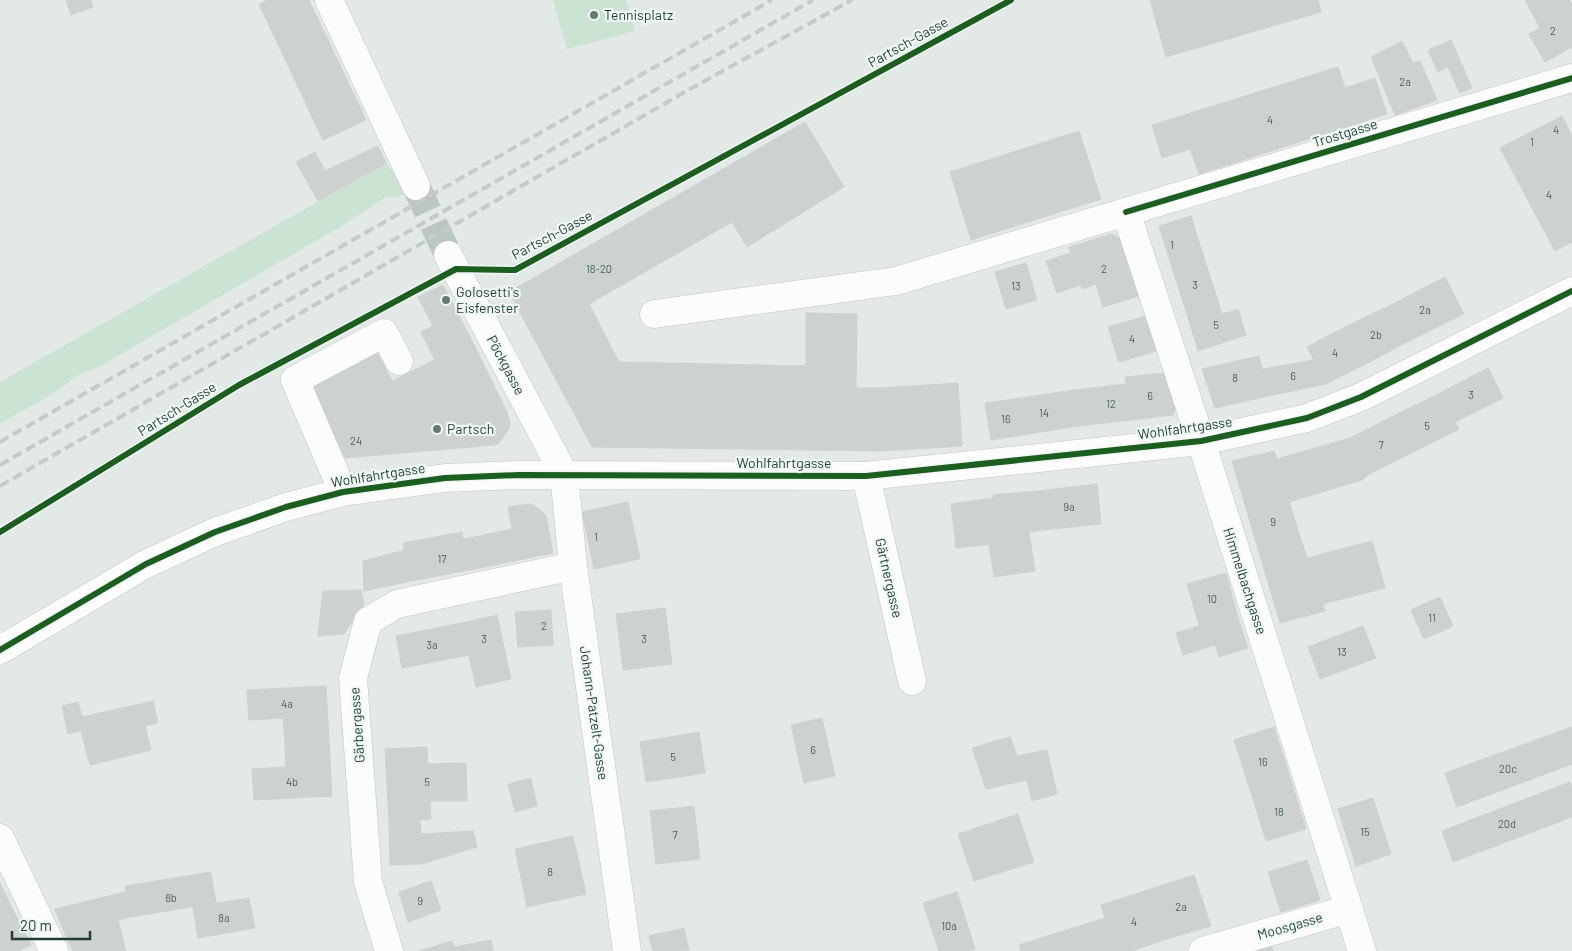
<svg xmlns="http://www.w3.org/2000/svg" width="1572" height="951" font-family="Barlow,sans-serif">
  <rect width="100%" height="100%" fill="#e2e9e6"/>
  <!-- green -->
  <g fill="#cae3d2">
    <polygon points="553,0 626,0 635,31 567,49"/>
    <path d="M386,163l23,29 -11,5h-12l-46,30 -245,142c-21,5 -23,12 -40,23 -18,11 -37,21 -55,32v-42z"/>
  </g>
  <!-- building -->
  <g fill="#cdd2d0" stroke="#cbd2cf">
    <polygon points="66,0 91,0 93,7 71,15"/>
    <polygon points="268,0 309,0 366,120 323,140 259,4"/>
    <polygon points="1150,0 1318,0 1321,12 1166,57"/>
    <polygon points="1525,0 1569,0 1572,5 1572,47 1545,62 1529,34 1540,28"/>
    <polygon points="1451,40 1472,88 1460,93 1448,67 1438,72 1428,50"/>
    <polygon points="1402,41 1413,63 1420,61 1437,100 1395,115 1371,57"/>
    <polygon points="1338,67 1345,88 1375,78 1387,114 1199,174 1190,149 1162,158 1152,125"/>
    <polygon points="1562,116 1572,136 1572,242 1555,251 1500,148"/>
    <polygon points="805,122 844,187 747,247 732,222 589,304 619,362 806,366 806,313 857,314 856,388 880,388 958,383 962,446 882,451 592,447 509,292"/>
    <polygon points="1079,131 1101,199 971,240 950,172"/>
    <polygon points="378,146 386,163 318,201 296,162 315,152 325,171"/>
    <polygon points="1191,216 1204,258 1172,268 1159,226"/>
    <polygon points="1112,234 1125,241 1142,295 1103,307 1096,284 1082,289 1069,247"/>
    <polygon points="1070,253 1080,285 1057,293 1046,261"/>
    <polygon points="1204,258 1218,301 1186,311 1172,268"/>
    <polygon points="1026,263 1037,300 1006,309 995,272"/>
    <polygon points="1445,277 1464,314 1405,343 1387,307"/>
    <polygon points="443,285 472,341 435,360 421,332 433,326 418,297"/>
    <polygon points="1218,301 1222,314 1238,309 1246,335 1198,351 1186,311"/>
    <polygon points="1387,307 1405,343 1366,364 1347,326"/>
    <polygon points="1146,316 1157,351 1119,362 1108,327"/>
    <polygon points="1347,326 1366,364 1326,384 1307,347"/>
    <polygon points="472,341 507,412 510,422 509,428 499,443 494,445 345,458 306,382 374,345 392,381"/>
    <polygon points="1259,356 1268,396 1215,408 1202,369"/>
    <polygon points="1314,360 1326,384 1268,396 1263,369"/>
    <polygon points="1488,368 1503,398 1455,422 1440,393"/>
    <polygon points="1166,373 1176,408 1173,415 1131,420 1125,377"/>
    <polygon points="1126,384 1131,420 1095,424 1091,388"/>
    <polygon points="1091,388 1095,424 1066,428 1060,392"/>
    <polygon points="1060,392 1066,428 1028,434 1022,398"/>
    <polygon points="1440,393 1459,429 1411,453 1393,416"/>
    <polygon points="1022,398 1028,434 991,440 985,403"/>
    <polygon points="1393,416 1411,453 1369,474 1350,438"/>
    <polygon points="1350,438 1369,474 1362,480 1289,502 1307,558 1372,541 1385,588 1323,604 1325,611 1280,623 1232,461 1274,451 1277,459"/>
    <polygon points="1097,484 1101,524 1042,530 1037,491"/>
    <polygon points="1037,491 1042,530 1029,532 1035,571 994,577 989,544 956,548 951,504 993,498 993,495"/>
    <polygon points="628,502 640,559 594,569 582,512"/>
    <polygon points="531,504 539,509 546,516 553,553 480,568 474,537 512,529 508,507"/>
    <polygon points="462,532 463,539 474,537 480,568 411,581 403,543"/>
    <polygon points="405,550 411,581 364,591 363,561"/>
    <polygon points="1226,573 1237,614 1199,625 1187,584"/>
    <polygon points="361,590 364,604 344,634 318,636 323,591"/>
    <polygon points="1440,597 1453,626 1424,639 1411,610"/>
    <polygon points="665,608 672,664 623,670 616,614"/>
    <polygon points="551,610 553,645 518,647 515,612"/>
    <polygon points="1237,614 1248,648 1219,657 1215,645 1183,655 1176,633"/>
    <polygon points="497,615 511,679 476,687 462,623"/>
    <polygon points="462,623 469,655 402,668 396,636"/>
    <polygon points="1363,626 1376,658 1320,679 1308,647"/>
    <polygon points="326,686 329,740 285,743 283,718 249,720 247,690"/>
    <polygon points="153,701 158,723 145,726 151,750 90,765 81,731 68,734 62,706 78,702 82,717"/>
    <polygon points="822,718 835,776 804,783 791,725"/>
    <polygon points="1274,727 1292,784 1252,796 1234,740"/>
    <polygon points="1572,727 1572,764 1457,807 1445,773"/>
    <polygon points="699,732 705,773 646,782 640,742"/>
    <polygon points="1010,737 1017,756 1047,750 1057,794 1032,801 1027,780 986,789 972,748"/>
    <polygon points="329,740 332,796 254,800 252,769 286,767 285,743"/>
    <polygon points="427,747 428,764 466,763 467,801 430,801 431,819 389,822 385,749"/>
    <polygon points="531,778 537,806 515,812 508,784"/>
    <polygon points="1570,782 1572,787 1572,817 1453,862 1442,831"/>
    <polygon points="1292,784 1306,829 1266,841 1252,796"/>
    <polygon points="1373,798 1391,854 1356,866 1338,809"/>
    <polygon points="694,806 700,859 656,864 650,811"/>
    <polygon points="1018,814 1034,862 974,881 958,834"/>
    <polygon points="420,820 421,834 473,831 477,847 422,864 390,865 389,822"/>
    <polygon points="573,836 586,894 527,907 515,849"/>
    <polygon points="1307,860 1320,900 1281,912 1268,872"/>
    <polygon points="211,872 216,903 130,917 125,886"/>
    <polygon points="1194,875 1211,926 1167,939 1151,889"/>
    <polygon points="431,881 441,910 408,922 399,892"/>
    <polygon points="0,883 10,904 0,909"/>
    <polygon points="1151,889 1167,939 1131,951 1115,951 1101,905"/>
    <polygon points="125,892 130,917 65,934 55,909"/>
    <polygon points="957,892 975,949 968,951 939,951 923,903"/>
    <polygon points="249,898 255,928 198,938 193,907"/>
    <polygon points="10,904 31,945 18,951 0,951 0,909"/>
    <polygon points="1105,918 1115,951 1059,951 1054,934"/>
    <polygon points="118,920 126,951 73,951 65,934"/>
    <polygon points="684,928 689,950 653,951 649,936"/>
    <polygon points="1054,934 1059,951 1021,951 1019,945"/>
    <polygon points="491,940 493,951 455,951 454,947"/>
    <polygon points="1269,940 1273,951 1238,951"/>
    <polygon points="452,941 455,951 419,951"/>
  </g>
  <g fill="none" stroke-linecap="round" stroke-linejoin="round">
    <!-- minor-tunnel -->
    <polyline stroke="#bbc7c2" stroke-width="28" stroke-dasharray="28 14" stroke-linecap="butt" points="416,186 448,255"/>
    <defs>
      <g id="minor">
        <polyline points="329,0 416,186"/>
        <polyline points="1126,212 1201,441 1362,951"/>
        <polyline points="448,255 564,474 573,566 627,951"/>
        <polyline points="654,314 896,281 1572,78"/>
        <polyline points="866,476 912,681"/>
        <polyline points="343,492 295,380 384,333 399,361"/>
        <polyline points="0,650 146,564 215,532 286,507 343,492 445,478 518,475 866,476 1201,441 1307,418 1361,397 1572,291"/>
        <polyline points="0,838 54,951"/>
        <polyline points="389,951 368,882 353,678 368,621 397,604 573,566"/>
        <polyline points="1203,951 1349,909"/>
      </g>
    </defs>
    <!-- minor casing -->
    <use href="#minor" stroke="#bfc6c3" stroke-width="29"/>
    <!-- minor -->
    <use href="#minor" stroke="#fbfcfb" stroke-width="28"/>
    <!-- rail -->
    <g stroke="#c6cac9" stroke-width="4" stroke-dasharray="10 5" stroke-linecap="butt">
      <polyline points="0,442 772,0"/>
      <polyline points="0,465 813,0"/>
      <polyline points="0,486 690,89 852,0"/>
    </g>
    <defs>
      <g id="cycleway">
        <polyline points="1126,212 1572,78"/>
        <polyline points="0,532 239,385 456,269 515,270 1011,0"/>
        <polyline points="0,650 146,564 215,532 286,507 343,492 445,478 518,475 866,476 1201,441 1307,418 1361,397 1572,291"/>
      </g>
    </defs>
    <!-- cycleway casing -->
    <use href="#cycleway" stroke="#f0f8f4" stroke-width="9"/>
    <!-- cycleway -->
    <use href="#cycleway" stroke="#1b5e20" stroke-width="6"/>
  </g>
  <!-- markers -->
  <g fill="#637972" stroke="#f0f8f4" stroke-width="2">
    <circle cx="594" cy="15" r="5"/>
    <circle cx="446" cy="300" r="5"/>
    <circle cx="437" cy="429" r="5"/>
  </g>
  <g text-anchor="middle" stroke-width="4.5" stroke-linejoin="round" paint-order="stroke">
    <!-- number labels -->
    <g font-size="11" fill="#4a625b">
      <text x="1553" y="35">2</text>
      <text x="1405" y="86">2a</text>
      <text x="1270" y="124">4</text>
      <text x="1556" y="134">4</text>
      <text x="1532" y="146">1</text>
      <text x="1549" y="199">4</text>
      <text x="1172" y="249">1</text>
      <text x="599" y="273">18-20</text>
      <text x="1104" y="273">2</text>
      <text x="1195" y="289">3</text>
      <text x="1016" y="290">13</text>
      <text x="1425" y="314">2a</text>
      <text x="1216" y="329">5</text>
      <text x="1376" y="339">2b</text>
      <text x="1132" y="343">4</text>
      <text x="1335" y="357">4</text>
      <text x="1293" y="380">6</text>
      <text x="1235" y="382">8</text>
      <text x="1471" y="399">3</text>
      <text x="1150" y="400">6</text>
      <text x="1111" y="408">12</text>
      <text x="1044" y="417">14</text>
      <text x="1006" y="423">16</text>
      <text x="1427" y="430">5</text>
      <text x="356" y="445">24</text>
      <text x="1381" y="449">7</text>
      <text x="1069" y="511">9a</text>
      <text x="1273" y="526">9</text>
      <text x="596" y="541">1</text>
      <text x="442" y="563">17</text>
      <text x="1212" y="603">10</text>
      <text x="1432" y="622">11</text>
      <text x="544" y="630">2</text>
      <text x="484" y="643">3</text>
      <text x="644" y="643">3</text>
      <text x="432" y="649">3a</text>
      <text x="1342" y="656">13</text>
      <text x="287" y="708">4a</text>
      <text x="813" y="754">6</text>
      <text x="673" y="761">5</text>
      <text x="1263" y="766">16</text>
      <text x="1508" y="773">20c</text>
      <text x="292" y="786">4b</text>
      <text x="427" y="786">5</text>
      <text x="1279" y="816">18</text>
      <text x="1507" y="828">20d</text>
      <text x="1365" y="836">15</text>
      <text x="675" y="839">7</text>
      <text x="550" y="876">8</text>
      <text x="171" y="902">8b</text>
      <text x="420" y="905">9</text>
      <text x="1181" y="911">2a</text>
      <text x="224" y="922">8a</text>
      <text x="1134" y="926">4</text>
      <text x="949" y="930">10a</text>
    </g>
    <!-- poi labels -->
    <g font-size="14" fill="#1f3d34" stroke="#f0f8f4" text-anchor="start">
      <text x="604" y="20">Tennisplatz</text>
      <text x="456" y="297">Golosetti's<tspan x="456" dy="16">Eisfenster</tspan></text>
      <text x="447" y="434">Partsch</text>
    </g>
    <!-- street labels -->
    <g font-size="14" fill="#1f3d34" stroke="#f0f8f4">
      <text transform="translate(908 42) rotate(-29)" y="5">Partsch-Gasse</text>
      <text transform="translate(1345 133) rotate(-17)" y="5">Trostgasse</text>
      <text transform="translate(552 235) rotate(-28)" y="5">Partsch-Gasse</text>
      <text transform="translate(506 365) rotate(62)" y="5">Pöckgasse</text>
      <text transform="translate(177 409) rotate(-32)" y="5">Partsch-Gasse</text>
      <text transform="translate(1185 428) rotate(-8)" y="5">Wohlfahrtgasse</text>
      <text x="784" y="468">Wohlfahrtgasse</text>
      <text transform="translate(378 475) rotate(-9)" y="5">Wohlfahrtgasse</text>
      <text transform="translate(889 578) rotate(77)" y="5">Gärtnergasse</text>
      <text transform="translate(1245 581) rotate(72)" y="5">Himmelbachgasse</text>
      <text transform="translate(594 713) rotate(82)" y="5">Johann-Patzelt-Gasse</text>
      <text transform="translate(357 725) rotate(-94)" y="5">Gärbergasse</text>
      <text transform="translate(1290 926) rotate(-16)" y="5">Moosgasse</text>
    </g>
  </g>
  <!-- scale -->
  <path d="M12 931v8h78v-8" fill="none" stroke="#1f3d34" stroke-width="2.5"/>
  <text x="20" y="931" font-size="15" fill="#1f3d34" stroke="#f0f8f4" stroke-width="4" paint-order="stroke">20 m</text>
</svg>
